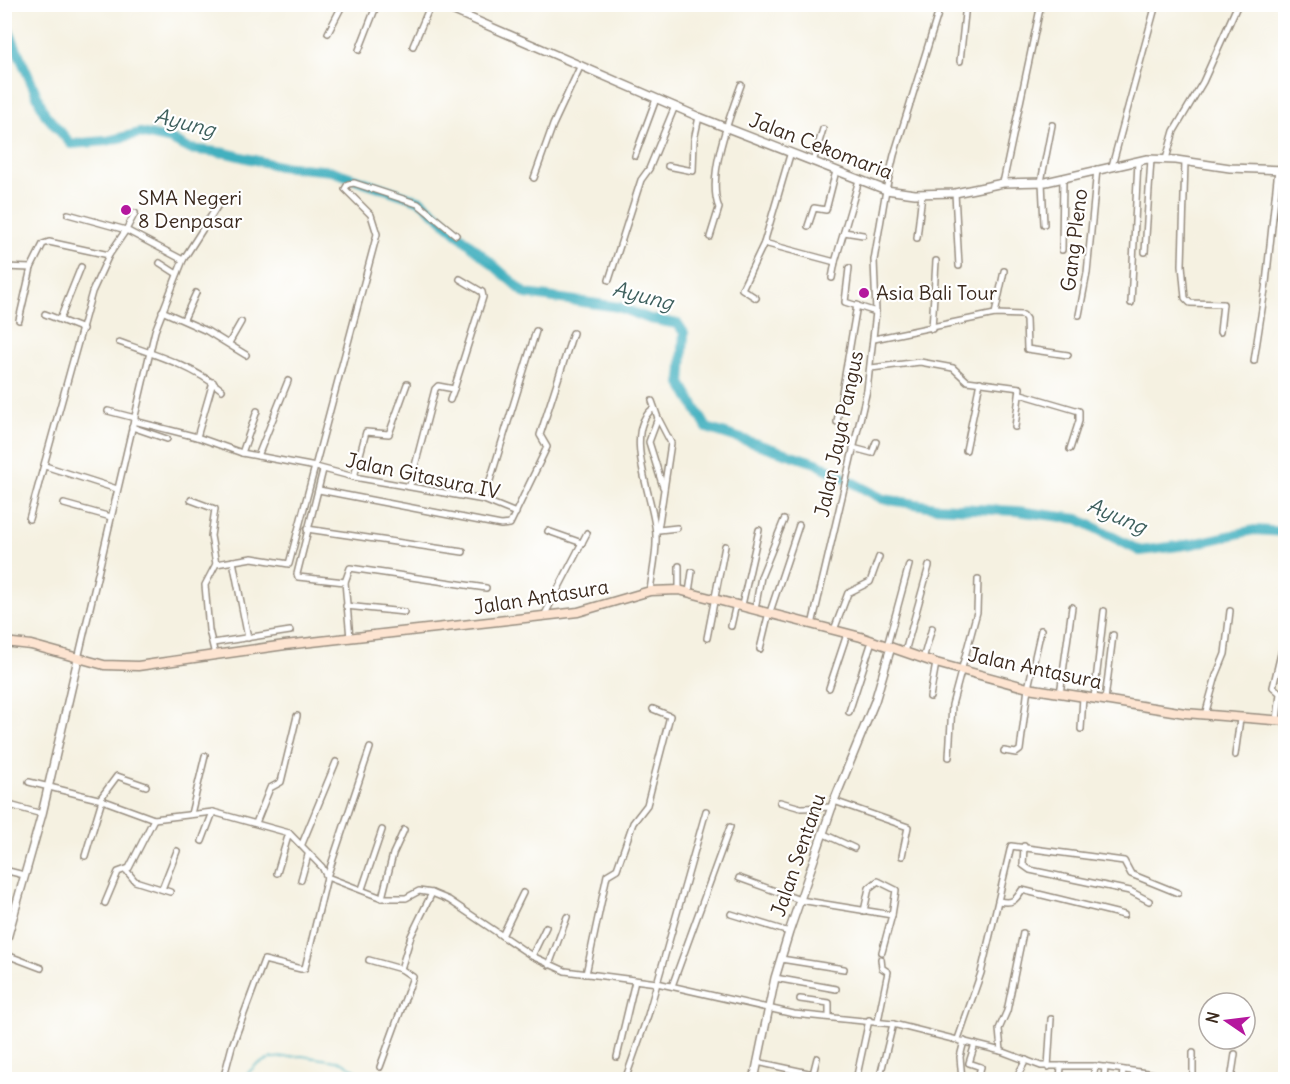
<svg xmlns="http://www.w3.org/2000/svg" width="1290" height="1084" font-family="Delius,sans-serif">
  <rect width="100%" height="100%" fill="#fff"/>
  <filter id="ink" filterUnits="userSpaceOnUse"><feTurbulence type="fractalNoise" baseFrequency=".0167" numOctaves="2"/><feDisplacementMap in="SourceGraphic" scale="12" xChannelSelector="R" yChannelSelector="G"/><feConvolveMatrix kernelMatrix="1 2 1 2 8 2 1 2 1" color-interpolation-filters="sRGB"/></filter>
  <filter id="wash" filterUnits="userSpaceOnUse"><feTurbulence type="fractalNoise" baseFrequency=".008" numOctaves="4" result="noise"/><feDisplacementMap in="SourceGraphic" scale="24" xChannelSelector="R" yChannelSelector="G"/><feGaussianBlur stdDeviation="1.35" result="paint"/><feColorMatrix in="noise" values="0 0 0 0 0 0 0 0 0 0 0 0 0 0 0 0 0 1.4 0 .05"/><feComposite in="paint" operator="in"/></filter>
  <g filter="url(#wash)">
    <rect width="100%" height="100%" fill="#f5f1e1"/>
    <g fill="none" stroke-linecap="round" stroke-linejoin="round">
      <!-- stream -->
      <polyline stroke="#42b0bf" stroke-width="1.5" points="241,1080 256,1065 272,1058 302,1056 343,1062 370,1080"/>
      <!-- river -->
      <polyline stroke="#42b0bf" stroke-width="10" points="4,20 45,114 71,144 107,141 140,133 172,140 189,149 226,153 279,166 332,171 421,201 526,294 619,307 650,319 678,324 684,333 681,383 707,428 816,463 883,499 935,507 1017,511 1078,519 1140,551 1193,544 1254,530 1286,532"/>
    </g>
  </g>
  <g filter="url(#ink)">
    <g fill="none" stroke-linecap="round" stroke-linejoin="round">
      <defs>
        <g id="minor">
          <polyline points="328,33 343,4"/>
          <polyline points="413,46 431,4"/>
          <polyline points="359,50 377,4"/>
          <polyline points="960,61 966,4"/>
          <polyline points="635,156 656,99"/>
          <polyline points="1166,159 1174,131 1203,82 1238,4"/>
          <polyline points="1185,161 1182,265 1185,298 1190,303 1223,304 1220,332"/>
          <polyline points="813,162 823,129"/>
          <polyline points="668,166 693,171 694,140 699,117"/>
          <polyline points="1112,166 1156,4"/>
          <polyline points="534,178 553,125 581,65"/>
          <polyline points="1041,182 1052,125"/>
          <polyline points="1042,182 1044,224"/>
          <polyline points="1003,183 1041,4"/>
          <polyline points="955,193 959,266"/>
          <polyline points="68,214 126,230 135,213"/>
          <polyline points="808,226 814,208 826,210 836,171"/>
          <polyline points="844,232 863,235"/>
          <path d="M710,237l9,-29c-13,-31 11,-92 22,-123"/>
          <polyline points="917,238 922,194"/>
          <polyline points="764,243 835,262 859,180"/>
          <polyline points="1062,250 1063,178"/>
          <polyline points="1145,252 1151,159"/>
          <polyline points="109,255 126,230 183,260"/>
          <polyline points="160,263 177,274"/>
          <polyline points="4,267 31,268 43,244 49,242 109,255 92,292 29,519"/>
          <polyline points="849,268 845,302 876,312"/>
          <polyline points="832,278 835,262"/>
          <polyline points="609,280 641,180 649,169 675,106"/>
          <polyline points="756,298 742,289 764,243 790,155"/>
          <polyline points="1131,303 1138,161"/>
          <polyline points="162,311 207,331 246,355"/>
          <polyline points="45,314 83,329"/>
          <polyline points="995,314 1004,271"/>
          <polyline points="1079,315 1087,273 1097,169"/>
          <polyline points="60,319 81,267"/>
          <polyline points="184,319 196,293"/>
          <polyline points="19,320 31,268"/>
          <polyline points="932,329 936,261"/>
          <polyline points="874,339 995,314 1023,315 1026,319 1027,349 1068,355"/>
          <path d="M119,342c34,12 74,24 103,48"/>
          <polyline points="229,343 241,322"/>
          <polyline points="1254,361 1266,283 1278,169"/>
          <polyline points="871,368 920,362 953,368 967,381 1020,388 1015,427"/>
          <polyline points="1021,394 1079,411 1079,421 1070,449"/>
          <polyline points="450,400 454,389"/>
          <polyline points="652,401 658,418 649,442 663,487"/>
          <polyline points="108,411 135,418"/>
          <polyline points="658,418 671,443 658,530"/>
          <polyline points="134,421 197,437 242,453 316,467 354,477 484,500 516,513"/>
          <polyline points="837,422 857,305"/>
          <polyline points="132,427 167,439"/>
          <polyline points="197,437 213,382"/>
          <polyline points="853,448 872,453 876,442"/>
          <polyline points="966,450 980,382"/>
          <polyline points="242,453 257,411"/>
          <polyline points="258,456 288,381"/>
          <polyline points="45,466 117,489"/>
          <polyline points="323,470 297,574 298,577 345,582 350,638"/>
          <polyline points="1283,476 1286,477"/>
          <polyline points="354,477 366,432 389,434 407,384"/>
          <polyline points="410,485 435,389 438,386 454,389 483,297 482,292 460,279"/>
          <polyline points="319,490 501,525 510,524 547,447 540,435 573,333"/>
          <polyline points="191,500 215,509 211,536 216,564"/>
          <polyline points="484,500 536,331"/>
          <polyline points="64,504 111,517"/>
          <polyline points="307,529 463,552"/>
          <polyline points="659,530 677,528"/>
          <polyline points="548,531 582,543"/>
          <polyline points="233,561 248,638"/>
          <polyline points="345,582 350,568 486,588"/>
          <polyline points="679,590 679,566"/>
          <path d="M650,591c2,-18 7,-37 6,-55 0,-33 -36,-105 -2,-128"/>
          <polyline points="689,592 692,572"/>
          <polyline points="742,605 759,530"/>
          <polyline points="346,606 404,612"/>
          <polyline points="755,609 761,577 784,520"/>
          <polyline points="770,612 799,525"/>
          <polyline points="544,616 587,533"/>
          <polyline points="812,625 867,390 876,312 874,260 886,190 894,155 941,4"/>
          <polyline points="731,626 736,604"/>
          <polyline points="834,630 848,593 870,582 879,557"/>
          <polyline points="707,638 725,546"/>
          <polyline points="213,643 290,631"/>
          <polyline points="887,646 909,565"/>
          <polyline points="760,649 769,612"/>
          <polyline points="905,652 929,566"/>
          <polyline points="215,655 209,630 205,585 216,564 252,558 289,564 377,234 371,215 345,189 348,184 354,183 418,204 456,235"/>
          <polyline points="78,659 155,331 183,260 220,202"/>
          <polyline points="923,659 932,628"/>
          <polyline points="829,688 847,634"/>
          <polyline points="1060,694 1072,607"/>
          <polyline points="930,697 936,663"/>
          <polyline points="1094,698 1104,611"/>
          <polyline points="1105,700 1113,635"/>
          <polyline points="849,712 872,641"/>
          <polyline points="1205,715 1216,676 1225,654 1230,611"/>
          <polyline points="1277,721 1280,693 1273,687 1285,637"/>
          <polyline points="1081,729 1083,697"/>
          <polyline points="1004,751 1016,753 1020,750 1028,688 1041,630"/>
          <polyline points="1235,755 1240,719"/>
          <polyline points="949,757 952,705 977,612 978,579"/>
          <polyline points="29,782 102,800 154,819 213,812 289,833 322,867 327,877"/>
          <polyline points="100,799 117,776 146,786"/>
          <polyline points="834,801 908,827 902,856"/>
          <polyline points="780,802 801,808 833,807"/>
          <polyline points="13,806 42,814"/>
          <polyline points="191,814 205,756"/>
          <polyline points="256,823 270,788 281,782 297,716"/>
          <polyline points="824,834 854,848"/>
          <polyline points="202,841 213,812"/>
          <polyline points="302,844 336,762"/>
          <polyline points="1024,846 1023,865 1030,870 1130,891 1149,901"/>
          <polyline points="85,856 102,800"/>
          <polyline points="4,870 24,875"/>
          <polyline points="126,870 135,881 170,892"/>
          <polyline points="277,873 289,833"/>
          <polyline points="327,877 382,898 406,898 419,891 432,893 449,900 532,956 565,971 657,983 794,1014 893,1024 1001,1051 1041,1066 1095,1066 1199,1080"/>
          <polyline points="739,878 800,900 892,915 882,952"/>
          <polyline points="301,880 308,855"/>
          <polyline points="162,889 177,851"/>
          <polyline points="362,889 382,830"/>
          <polyline points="382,898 393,854 404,830"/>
          <path d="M999,901c13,3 16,0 23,-11l102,25"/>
          <polyline points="105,903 118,872 129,868 154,819"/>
          <polyline points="864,911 869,888 878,881 896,890 892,915"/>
          <polyline points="4,912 15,914"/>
          <polyline points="731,914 789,932"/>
          <polyline points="502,936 523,893"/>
          <polyline points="4,954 41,968"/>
          <polyline points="532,956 546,927"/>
          <polyline points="781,959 844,969"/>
          <polyline points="369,960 401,969"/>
          <polyline points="549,965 567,917"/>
          <polyline points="586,974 607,875 617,869 633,823 647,805 670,716 653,709"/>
          <polyline points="775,978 836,989"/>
          <polyline points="672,986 730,827"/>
          <polyline points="800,999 829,1003 829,1017"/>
          <polyline points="878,1021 888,972 882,968 881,959"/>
          <polyline points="958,1039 981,973 1011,846 1124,861 1131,874 1178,893"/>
          <polyline points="975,1044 969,1063 981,1067 977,1080"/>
          <polyline points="1001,1051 999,1029 1007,1011 1023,933"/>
          <polyline points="617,1057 635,981"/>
          <polyline points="757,1062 813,1074 816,1080"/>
          <polyline points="380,1067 413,977 401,969 411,936 432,893"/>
          <polyline points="1048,1067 1051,1019"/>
          <polyline points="813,1074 817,1058"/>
          <polyline points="719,1079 729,1080"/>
          <polyline points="1193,1079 1193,1053"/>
          <polyline points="223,1080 232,1046 264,960 301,969 305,968 327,877 370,748"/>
          <polyline points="625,1080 648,1015 706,811"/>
          <polyline points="856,1080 869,1020"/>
          <polyline points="879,1080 893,1024"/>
          <polyline points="962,1080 960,1057 964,1041"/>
          <polyline points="1015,1080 1026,1060"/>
          <polyline points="1060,1080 1061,1066"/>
          <polyline points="1093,1080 1095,1066"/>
          <polyline points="1104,1080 1105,1067"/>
          <polyline points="1122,1080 1123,1070"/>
          <polyline points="1231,1080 1235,1054"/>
          <polyline points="1281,1080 1286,1079"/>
        </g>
        <g id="tertiary">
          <polyline points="438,4 699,117 886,190 915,194 955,193 1003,183 1046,182 1147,159 1176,160 1230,168 1286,170"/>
          <polyline points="4,949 42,814 78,659"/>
          <polyline points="754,1080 775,978 789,932 834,801 875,701 891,647"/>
        </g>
        <polyline id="secondary" points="4,642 31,645 104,665 138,666 285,645 578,612 650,591 679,590 861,637 936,663 1028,688 1185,713 1286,721"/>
      </defs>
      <!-- minor casing -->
      <use href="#minor" stroke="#988e80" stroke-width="8"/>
      <!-- tertiary casing -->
      <use href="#tertiary" stroke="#988e80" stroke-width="10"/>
      <!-- secondary casing -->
      <use href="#secondary" stroke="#988e80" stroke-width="11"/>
      <!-- minor -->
      <use href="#minor" stroke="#fff" stroke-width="5"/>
      <!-- tertiary -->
      <use href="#tertiary" stroke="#fff" stroke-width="7"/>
      <!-- secondary -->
      <use href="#secondary" stroke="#fde4d1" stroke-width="8"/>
    </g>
  </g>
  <!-- markers -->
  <g fill="#b5179e" stroke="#fff" stroke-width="2">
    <circle cx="126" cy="210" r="6"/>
    <circle cx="864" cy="293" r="6"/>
  </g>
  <g text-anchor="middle" stroke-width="4.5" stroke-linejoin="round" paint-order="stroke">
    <!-- street labels -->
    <g font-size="20" fill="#3b2a1e" stroke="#fff">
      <text transform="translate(821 146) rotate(21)" y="7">Jalan Cekomaria</text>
      <text transform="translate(1074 240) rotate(-83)" y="7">Gang Pleno</text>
      <text transform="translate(839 434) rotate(-78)" y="7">Jalan Jaya Pangus</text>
      <text transform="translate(423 476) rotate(12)" y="7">Jalan Gitasura IV</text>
      <text transform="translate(541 597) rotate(-9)" y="7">Jalan Antasura</text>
      <text transform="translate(1035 668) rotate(12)" y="7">Jalan Antasura</text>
      <text transform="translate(798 855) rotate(-71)" y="7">Jalan Sentanu</text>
    </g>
    <!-- poi labels -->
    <g font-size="20" fill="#3b2a1e" stroke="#fff" text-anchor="start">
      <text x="138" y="205">SMA Negeri<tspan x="138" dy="23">8 Denpasar</tspan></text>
      <text x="876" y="300">Asia Bali Tour</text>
    </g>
    <!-- water labels -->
    <g font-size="21" font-style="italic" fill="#3e605e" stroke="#fff">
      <text transform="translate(185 123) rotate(14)" y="7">Ayung</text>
      <text transform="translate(643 296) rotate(14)" y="7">Ayung</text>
      <text transform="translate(1117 516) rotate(23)" y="7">Ayung</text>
    </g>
  </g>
  <!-- margin -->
  <rect width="1290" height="1084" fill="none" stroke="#fff" stroke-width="24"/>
  <!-- north arrow -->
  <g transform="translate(1227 1021) rotate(284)"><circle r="28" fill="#ffffff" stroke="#b1aaa5" stroke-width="1.5"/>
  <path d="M0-4.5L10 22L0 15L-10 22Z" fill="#b5179e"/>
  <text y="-9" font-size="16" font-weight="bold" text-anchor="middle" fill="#3b2a1e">N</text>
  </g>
</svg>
